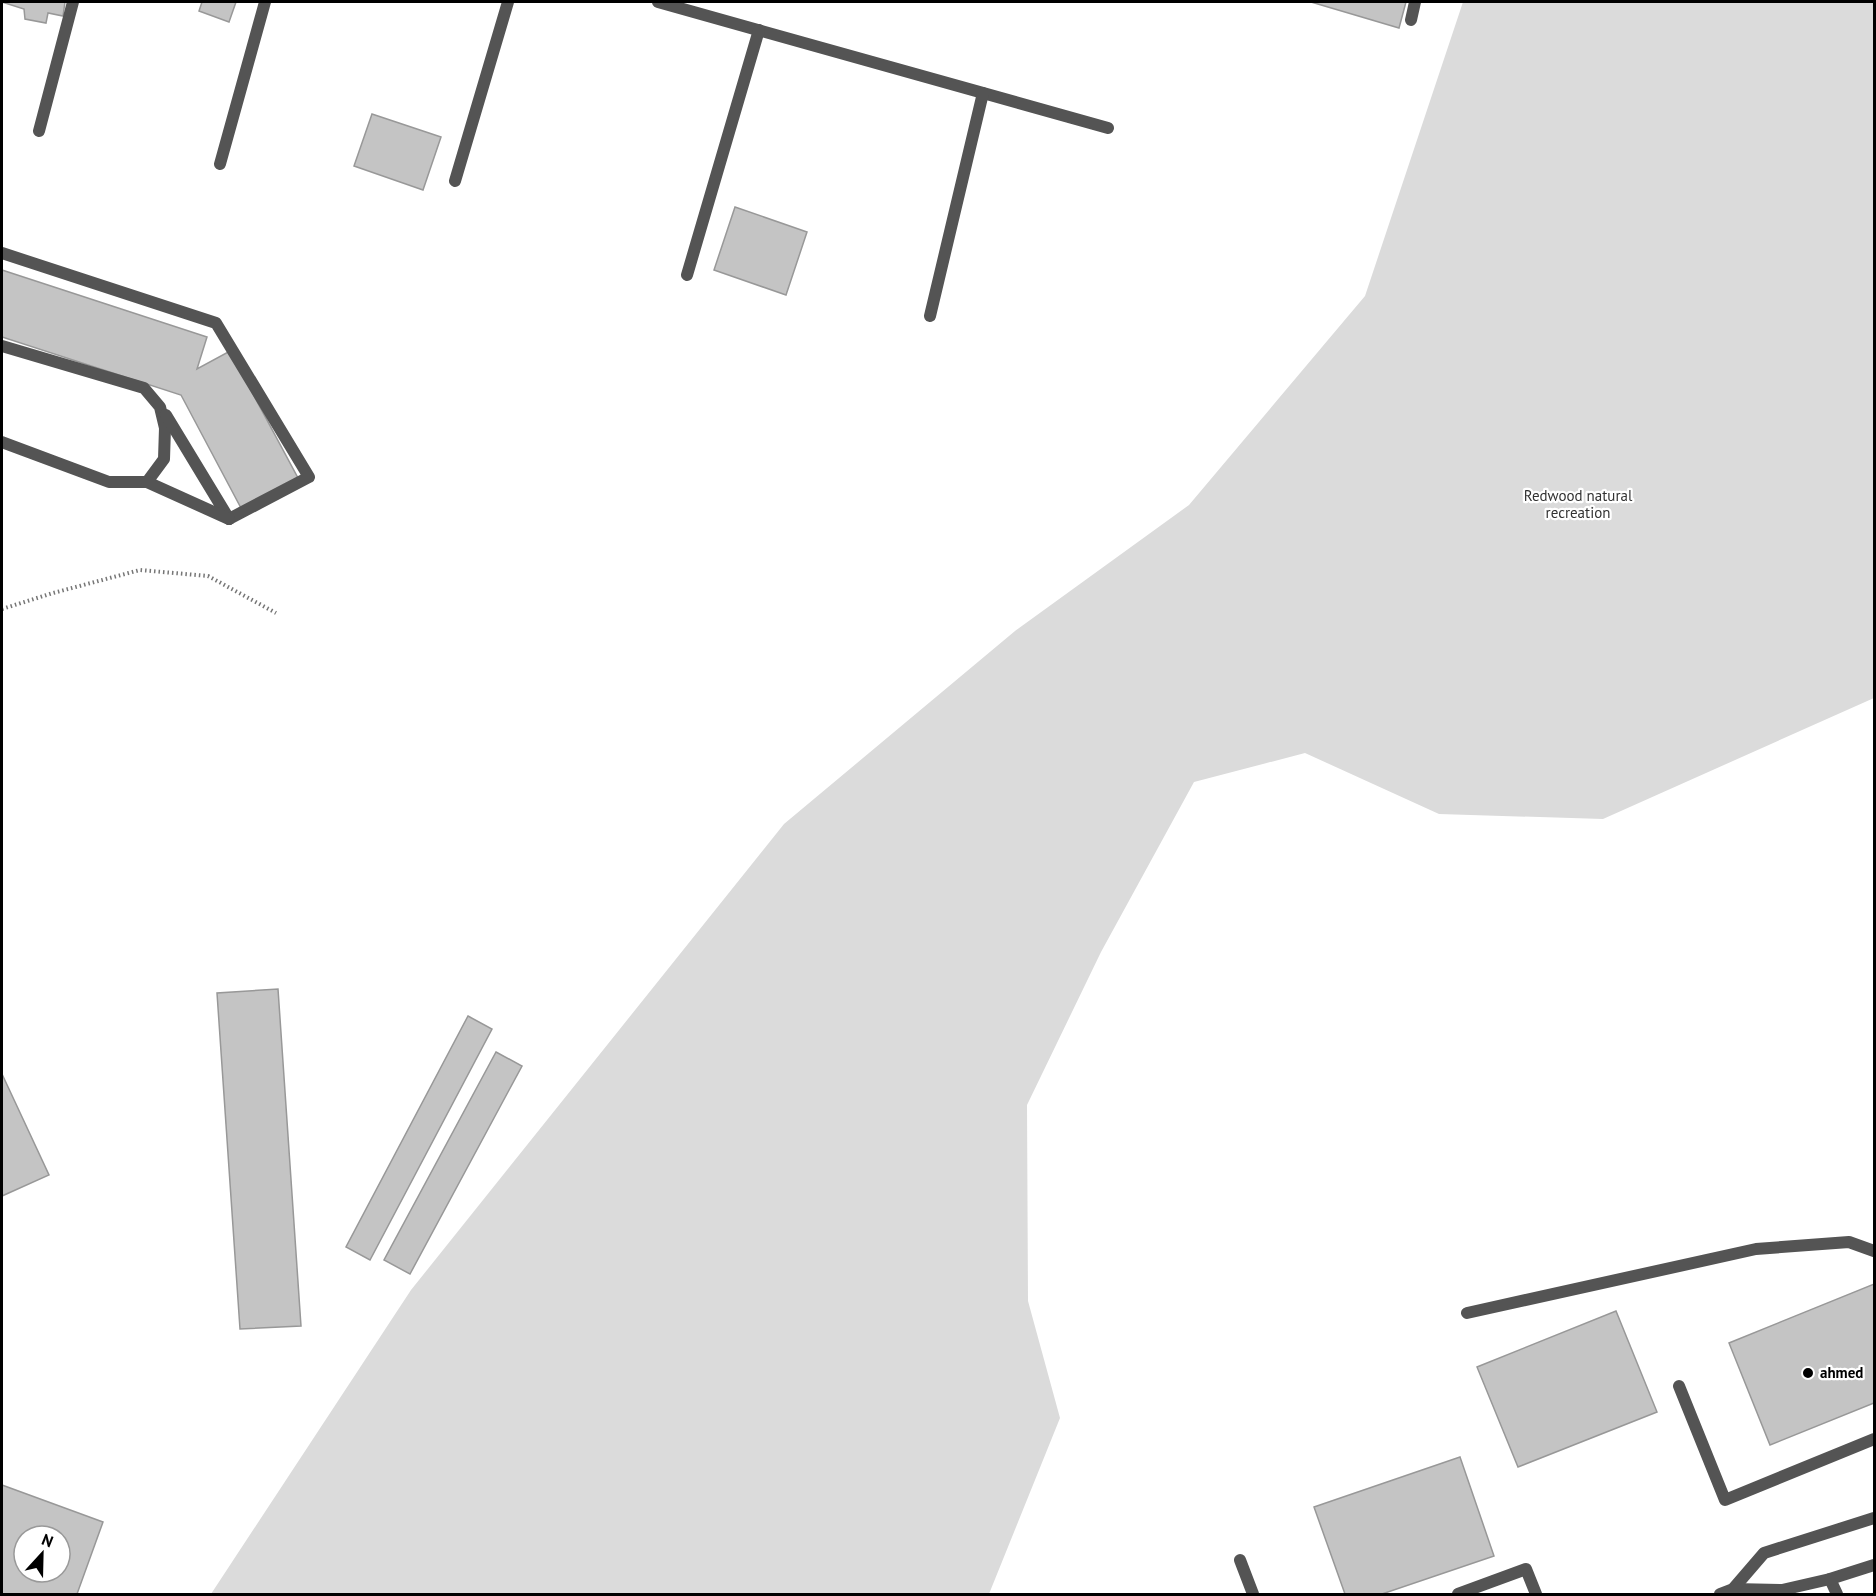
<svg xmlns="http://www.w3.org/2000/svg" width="1876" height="1596" font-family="'PT Sans',sans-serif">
  <rect width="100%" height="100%" fill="#fff"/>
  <!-- green -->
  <polygon fill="#dbdbdb" points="1463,2 1874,2 1874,698 1603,819 1439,814 1305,753 1194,782 1101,952 1027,1105 1028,1301 1060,1418 989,1594 211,1594 411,1290 784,824 1015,631 1189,505 1365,296"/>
  <!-- building -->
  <g fill="#c4c4c4" stroke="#989898" stroke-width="1.5" fill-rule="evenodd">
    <polygon points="2,2 65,2 63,16 48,13 46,23 25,19 24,9"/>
    <polygon points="202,2 236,2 229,22 199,11"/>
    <polygon points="1311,2 1406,2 1399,28"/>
    <polygon points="372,114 441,137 423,190 354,166"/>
    <polygon points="735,207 807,232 786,295 714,270"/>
    <polygon points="2,270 207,337 197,369 230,351 298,478 241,508 181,395 2,337"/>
    <polygon points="278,989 301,1326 240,1329 217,993"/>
    <polygon points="468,1016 492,1029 370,1260 346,1247"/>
    <polygon points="496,1052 522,1066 410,1274 384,1260"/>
    <polygon points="2,1074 49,1175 2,1196"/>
    <polygon points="1874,1284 1874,1403 1770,1445 1729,1343"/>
    <polygon points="1616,1311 1657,1412 1518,1467 1477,1367"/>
    <polygon points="1460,1457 1494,1556 1382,1594 1345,1594 1314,1507"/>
    <path d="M2,1485l101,37 -26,72h-75zM24,1536h36v36h-36z"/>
  </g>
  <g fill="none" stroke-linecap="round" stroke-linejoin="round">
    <!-- path -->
    <polyline stroke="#767676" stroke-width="4" stroke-dasharray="1.5 3" stroke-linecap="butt" points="2,609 53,593 140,570 208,576 276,613"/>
    <!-- lane -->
    <g stroke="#545454" stroke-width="12">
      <polyline points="1467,1313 1756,1249 1849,1242 1874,1251"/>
      <polyline points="1679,1386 1725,1500 1874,1439"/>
      <polyline points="1240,1560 1253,1594"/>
      <polyline points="1458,1594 1526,1569 1536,1594"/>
    </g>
    <!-- street -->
    <g stroke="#545454" stroke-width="12">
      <polyline points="658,2 1108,128"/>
      <polyline points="1411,20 1415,2"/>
      <polyline points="39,131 73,2"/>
      <polyline points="220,164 265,2"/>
      <polyline points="455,181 508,2"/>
      <polyline points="2,253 216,323 309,477 229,519"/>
      <polyline points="687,275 759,30"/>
      <polyline points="930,316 983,93"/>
      <polyline points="2,346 144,388 160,407 165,428 164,459 147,482 109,482 2,442"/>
      <polyline points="166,415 229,519"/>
      <polyline points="147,482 229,519"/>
      <polyline points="1830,1579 1837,1594"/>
      <polyline points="1733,1589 1782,1590 1830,1579 1874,1565"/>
      <polyline points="1720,1594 1733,1589 1764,1553 1874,1518"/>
    </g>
  </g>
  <!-- markers -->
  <circle fill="#000" stroke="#fff" stroke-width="2" cx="1808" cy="1373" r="6"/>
  <g text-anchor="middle" stroke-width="4.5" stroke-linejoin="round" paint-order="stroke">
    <!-- park labels -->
    <g font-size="15" fill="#323232" stroke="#fff">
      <text x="1578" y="501">Redwood natural<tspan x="1578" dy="17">recreation</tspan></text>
    </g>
    <!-- poi labels -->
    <g font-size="15" font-weight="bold" fill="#000" stroke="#fff" text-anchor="start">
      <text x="1820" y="1378">ahmed</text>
    </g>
  </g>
  <!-- border -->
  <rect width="1876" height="1596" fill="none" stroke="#000000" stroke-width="6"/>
  <!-- north arrow -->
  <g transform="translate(42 1554) rotate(22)"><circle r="28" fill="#ffffff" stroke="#999999" stroke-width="1.5"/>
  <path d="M0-4.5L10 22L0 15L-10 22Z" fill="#000000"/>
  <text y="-9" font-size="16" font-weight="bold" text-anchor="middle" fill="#000000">N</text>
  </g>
</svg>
